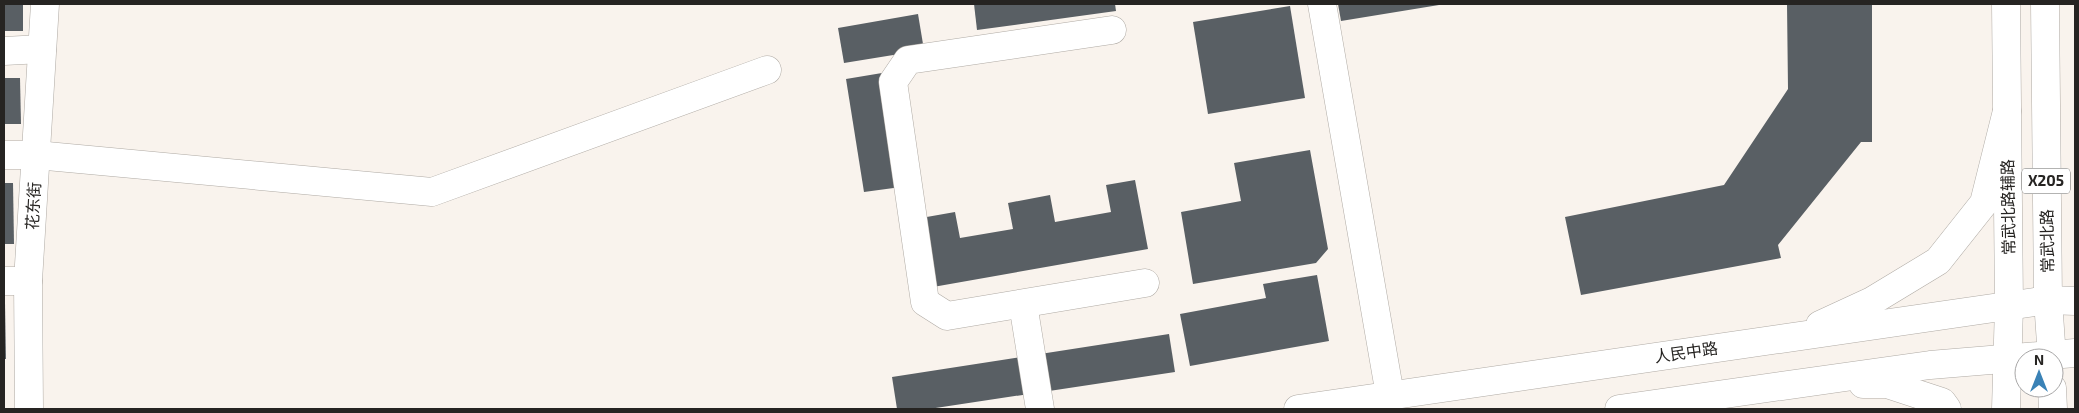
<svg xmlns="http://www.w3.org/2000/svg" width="2079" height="413" font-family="'Exo 2','Noto Sans SC',sans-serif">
  <rect width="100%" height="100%" fill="#f9f3ed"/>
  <!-- building -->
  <g fill="#595f64">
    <rect x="4" y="4" width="19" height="27"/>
    <polygon points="974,4 1115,4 1116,11 977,30"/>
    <polygon points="1338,4 1439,4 1439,5 1341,21"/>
    <polygon points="1787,4 1872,4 1872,142 1861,142 1778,245 1781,258 1581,295 1565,217 1724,185 1788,89"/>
    <polygon points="1290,6 1305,98 1208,114 1193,22"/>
    <polygon points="918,14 924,50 844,63 838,28"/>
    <polygon points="882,73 901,187 864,192 846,79"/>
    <polygon points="4,78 20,78 21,124 4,124"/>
    <polygon points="1310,150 1328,249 1316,263 1193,284 1181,212 1241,201 1234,163"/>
    <polygon points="1135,180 1148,249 933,287 921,218 955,212 960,238 1013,229 1008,203 1050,195 1055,222 1111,212 1106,185"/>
    <polygon points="4,183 13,183 14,244 4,244"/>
    <polygon points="1317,275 1329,341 1190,366 1180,314 1266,298 1263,284"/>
    <polygon points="4,303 5,303 6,359 4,359"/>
    <polygon points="1169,334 1175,372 929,409 897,409 892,377"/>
  </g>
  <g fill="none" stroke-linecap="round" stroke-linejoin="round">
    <defs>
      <g id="minor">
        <polyline points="1322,4 1390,395"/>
        <polyline points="1112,30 908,60 893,82 925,302 947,316 1145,283"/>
        <polyline points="4,51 42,49"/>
        <polyline points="4,155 36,155 432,192 767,70"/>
        <polyline points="4,281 28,281"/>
        <polyline points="1023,304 1040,409"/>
        <polyline points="29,409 28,281 45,4"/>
        <polyline points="2006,409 2009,306 2006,4"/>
      </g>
      <g id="major">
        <polyline points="2045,4 2048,300 2052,358"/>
        <polyline points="1820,325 1872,301 1938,261 1984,203 2007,111"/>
        <polyline points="1863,384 1887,384 1942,402 1947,409"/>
        <polyline points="2052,388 2053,409"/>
        <polyline points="1298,409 2048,300 2075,301"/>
        <polyline points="1619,409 1930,365 2075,353"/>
      </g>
    </defs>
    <!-- minor casing -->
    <use href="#minor" stroke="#afaaa4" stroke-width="29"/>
    <!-- major casing -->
    <use href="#major" stroke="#afaaa4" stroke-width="29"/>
    <!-- minor -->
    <use href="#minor" stroke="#fff" stroke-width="28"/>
    <!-- major -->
    <use href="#major" stroke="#fff" stroke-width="28"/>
  </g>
  <g text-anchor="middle" stroke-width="5" stroke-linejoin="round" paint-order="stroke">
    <!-- shield labels -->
    <rect fill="#fff" stroke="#676664" stroke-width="1" x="2022" y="168.5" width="48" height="25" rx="4"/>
    <g font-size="15" font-weight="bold" fill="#262422">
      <text x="2046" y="186">X205</text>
    </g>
    <!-- street labels -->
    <g font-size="16" fill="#262422" stroke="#fff">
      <text transform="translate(33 206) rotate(-87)" y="6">花东街</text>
      <text transform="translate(2008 207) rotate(-91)" y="6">常武北路辅路</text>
      <text transform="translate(2047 241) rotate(-91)" y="6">常武北路</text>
      <text transform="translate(1686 352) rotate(-8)" y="6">人民中路</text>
    </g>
  </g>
  <!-- border -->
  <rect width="2079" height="413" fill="none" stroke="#262422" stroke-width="10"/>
  <!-- north arrow -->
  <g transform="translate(2039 373)"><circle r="24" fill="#ffffff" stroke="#a8a7a7"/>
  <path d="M0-4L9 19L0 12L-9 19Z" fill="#3a82b6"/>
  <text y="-8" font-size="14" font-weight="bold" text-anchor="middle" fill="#262422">N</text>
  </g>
</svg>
